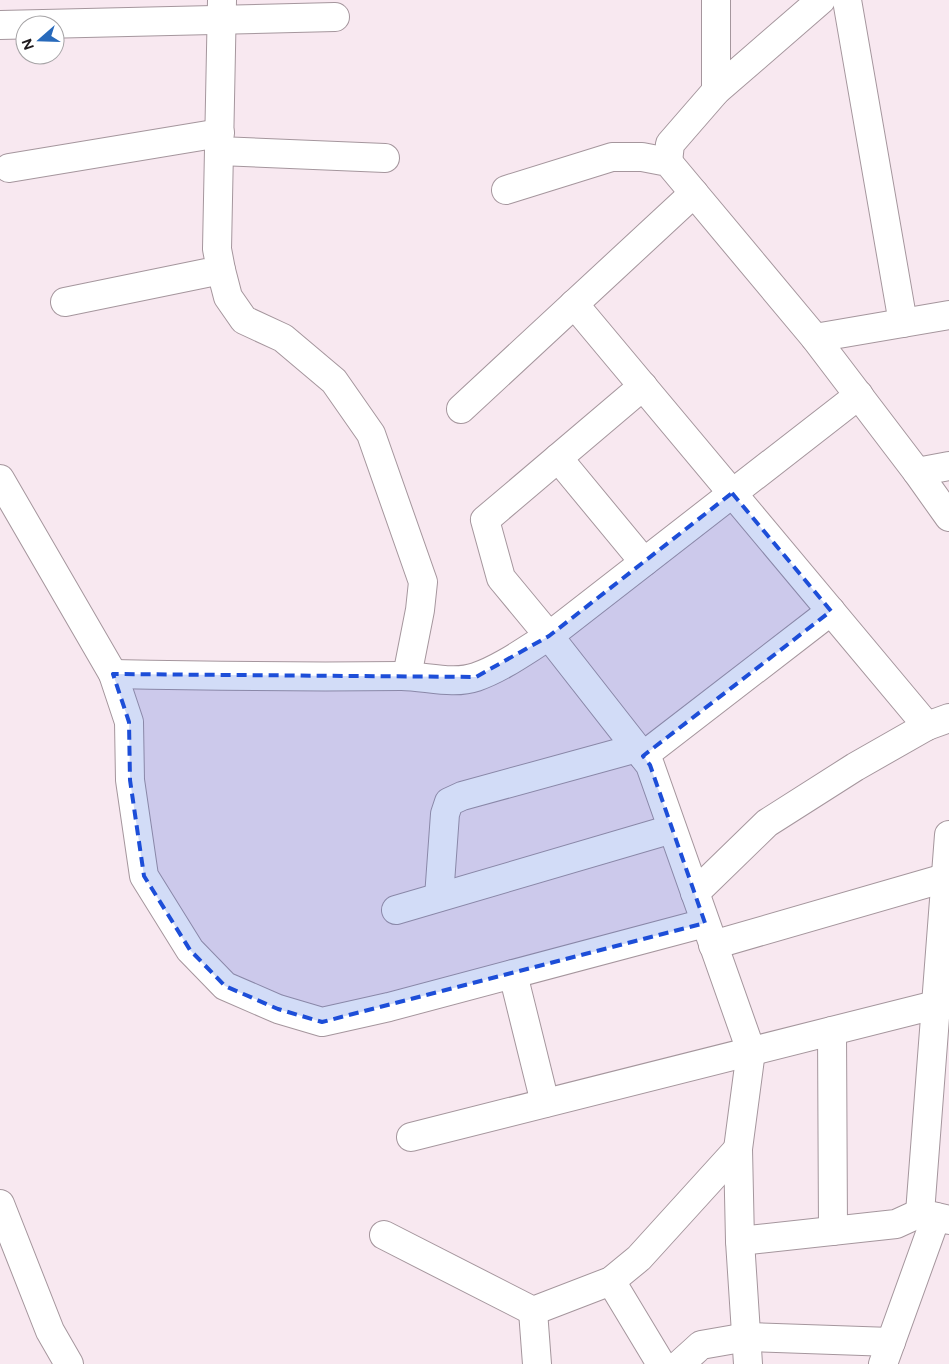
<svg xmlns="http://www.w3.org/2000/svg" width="949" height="1364" font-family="Figtree,sans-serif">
  <rect width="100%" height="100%" fill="#f8e8f0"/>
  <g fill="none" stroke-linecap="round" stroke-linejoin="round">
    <defs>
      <g id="minor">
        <polyline points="716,0 716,91"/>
        <polyline points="847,0 903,323"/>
        <polyline points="0,25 335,17"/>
        <polyline points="219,151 385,158"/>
        <polyline points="668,162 670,144 716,91 821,0"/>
        <polyline points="9,168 220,133"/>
        <polyline points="506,190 612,157 642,157 668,162 815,338 917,472 949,517"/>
        <polyline points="221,270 228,297 244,320 283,338 334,381 371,434 423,582 420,610 407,676"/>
        <polyline points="65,302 221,270 217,249 222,0"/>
        <polyline points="574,304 927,726"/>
        <polyline points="815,338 949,315"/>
        <polyline points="643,386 485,520 501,578 549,636 650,765 751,1051 738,1149 740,1241 748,1364"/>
        <polyline points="461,409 694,193"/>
        <polyline points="558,458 644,562"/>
        <polyline points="917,472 949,466"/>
        <polyline points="0,479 113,674 129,722 130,780 144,876 190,950 225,986 278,1009 322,1022 389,1007 705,923"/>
        <path d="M113,674c96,2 192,3 288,2 24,0 52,9 75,1 26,-9 50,-27 73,-41l310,-241"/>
        <polyline points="643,756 831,611"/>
        <polyline points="695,893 767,823 855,767 927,726 949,718"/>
        <polyline points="439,897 445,814 449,802 462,796 637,748"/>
        <polyline points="396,910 672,829"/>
        <polyline points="713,945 945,878"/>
        <polyline points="513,974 545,1103"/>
        <polyline points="832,1031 833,1231"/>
        <polyline points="411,1137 935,1005 949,1005"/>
        <polyline points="0,1204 50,1331 69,1364"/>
        <polyline points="920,1213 949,835"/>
        <polyline points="384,1235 533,1311 611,1281 639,1258 738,1149"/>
        <polyline points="740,1241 896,1224 920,1213 949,1220"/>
        <polyline points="611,1281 661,1364"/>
        <polyline points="533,1311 537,1364"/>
        <polyline points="680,1364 701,1345 747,1337 891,1342"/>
        <polyline points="883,1364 936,1217"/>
      </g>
    </defs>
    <!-- minor casing -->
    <use href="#minor" stroke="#a5969d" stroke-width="30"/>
    <!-- minor -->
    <use href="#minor" stroke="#fff" stroke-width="28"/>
  </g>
  <!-- marked area -->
  <path fill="#1d4ed8" fill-opacity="0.2" stroke="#1d4ed8" stroke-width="4" stroke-dasharray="10 6" stroke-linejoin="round" d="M732,493l99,118 -188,145 7,9 55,158 -383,99 -44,-13 -53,-23 -35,-36 -46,-74 -14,-96 -1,-58 -16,-48 363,3 73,-41z"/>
  <!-- north arrow -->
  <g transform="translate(40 40) rotate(250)"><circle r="24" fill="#ffffff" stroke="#a5a3a5"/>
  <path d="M0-4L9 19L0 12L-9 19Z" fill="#286abb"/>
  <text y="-8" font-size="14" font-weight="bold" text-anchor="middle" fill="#1f1a1d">N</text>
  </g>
</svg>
